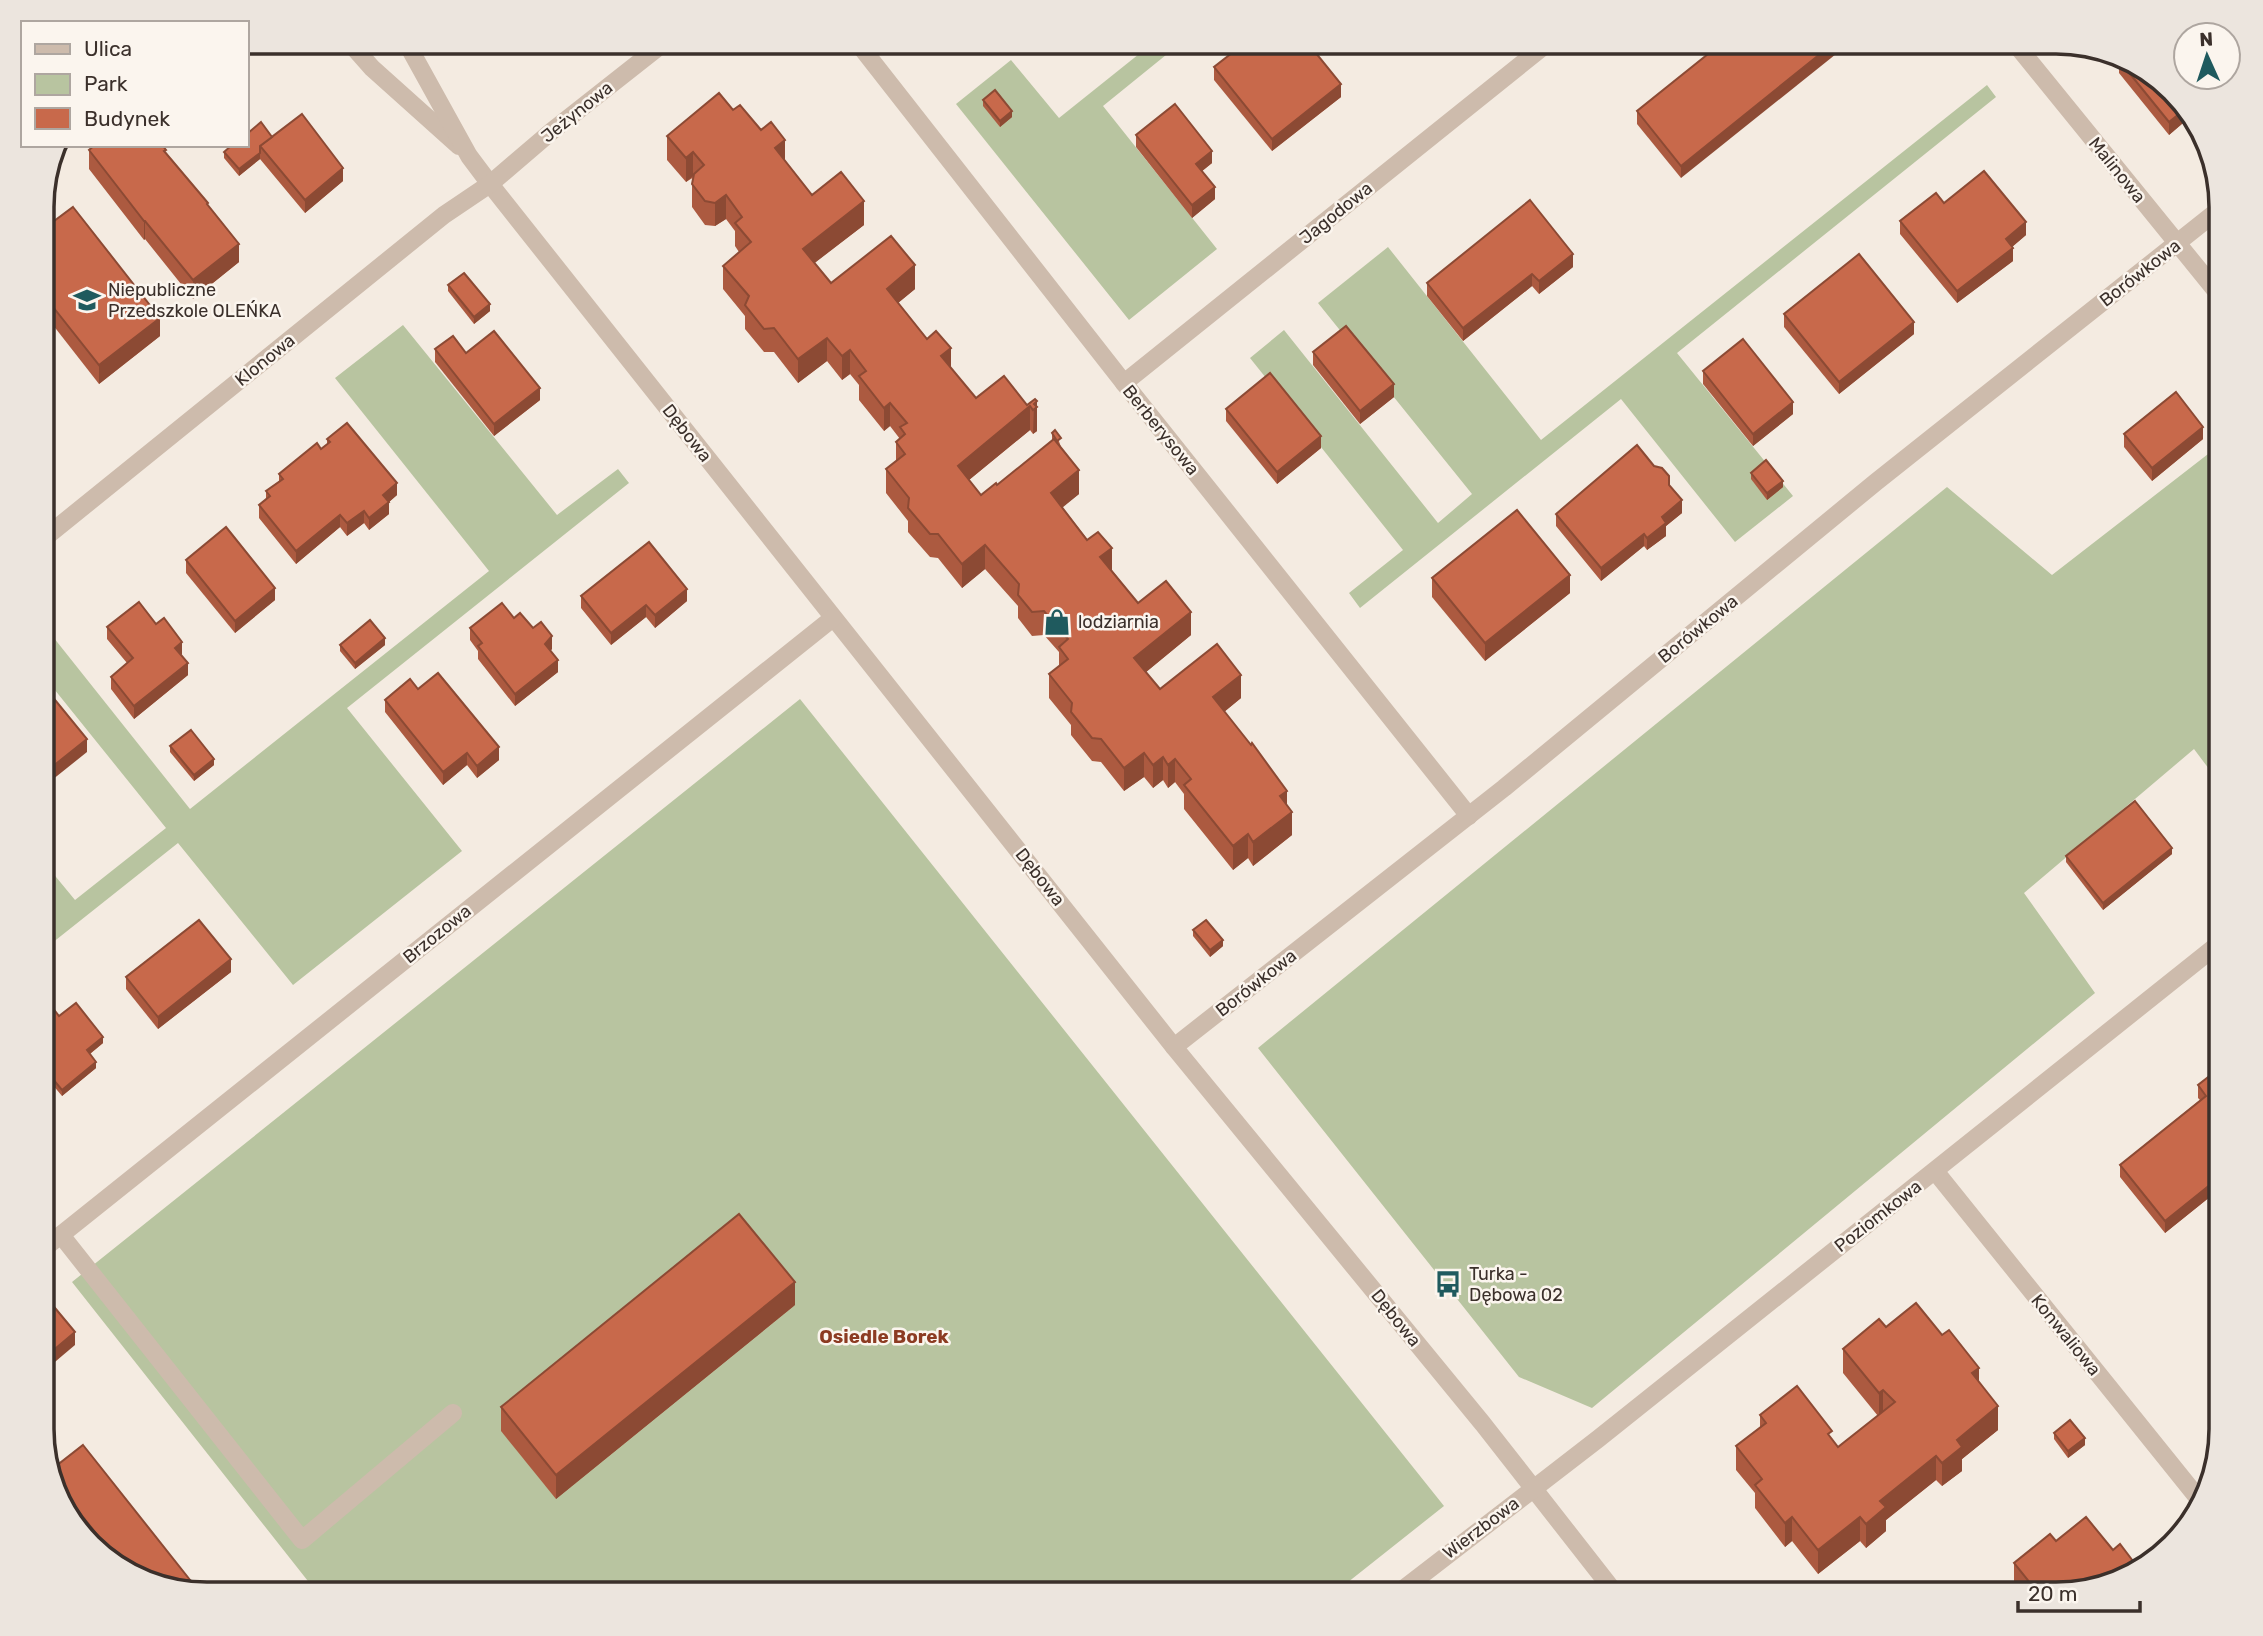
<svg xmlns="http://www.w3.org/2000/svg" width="2263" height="1636" font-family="Rubik,sans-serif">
  <rect width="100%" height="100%" fill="#f4ebe1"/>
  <!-- green -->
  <g fill="#b8c4a0">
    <polygon points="1154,42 1182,42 1103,106 1217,249 1129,320 956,104 1011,60 1059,118"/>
    <polygon points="1987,85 1996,97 1677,353 1793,496 1735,542 1621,399 1360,608 1349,593 1403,550 1250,358 1284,330 1438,523 1472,494 1318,303 1388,247 1541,440"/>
    <polygon points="403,325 557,515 618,469 629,483 347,708 462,851 293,985 178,843 42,951 42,860 75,900 166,828 42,674 42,623 190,809 489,571 335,378"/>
    <polygon points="2221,444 2221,785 2194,749 2024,893 2095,993 1592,1408 1519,1377 1258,1048 1947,487 2052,575"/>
    <polygon points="800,699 1444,1506 1333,1594 311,1594 315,1590 72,1282"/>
  </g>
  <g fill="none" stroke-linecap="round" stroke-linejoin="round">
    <!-- service -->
    <polyline stroke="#cdbbac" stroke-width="18" points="61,1235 302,1540 453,1413"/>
    <!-- minor -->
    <g stroke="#cdbbac" stroke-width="18">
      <polyline points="349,42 372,68 459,146"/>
      <polyline points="406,42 469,156 490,184 1174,1047 1483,1424 1616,1594"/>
      <polyline points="857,42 1124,383 1469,816"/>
      <polyline points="2014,42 2221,297"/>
      <polyline points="1124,383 1549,42"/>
      <polyline points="42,540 444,215 490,184 552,131 665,42"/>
      <polyline points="1174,1047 1504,788 1876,482 2221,208"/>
      <polyline points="1935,1171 2198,1498"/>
      <polyline points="42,1250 833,618"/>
      <polyline points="1397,1594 1598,1439 2221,942"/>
    </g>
  </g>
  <!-- wall -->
  <g fill="#ac5a40">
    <polygon points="505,42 527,42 513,53"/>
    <polygon points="1385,42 1400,42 1391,49"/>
    <polygon points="1723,42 1681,178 1637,124 1637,111"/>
    <polygon points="2119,63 2156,76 2190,117 2169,135 2119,73"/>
    <polygon points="1214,67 1341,97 1272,151 1214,80"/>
    <polygon points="983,100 1012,117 1000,127 983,106"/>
    <polygon points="733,110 785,161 812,195 864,225 814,263 831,283 915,289 898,303 976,398 1027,405 1037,401 1037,431 1033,434 1030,430 969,480 981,495 997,485 1052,441 1052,433 1055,430 1061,447 1079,494 1062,507 1138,603 1191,635 1146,672 1160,689 1241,698 1224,712 1287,806 1292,835 1253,866 1248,858 1233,870 1184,809 1184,794 1175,782 1168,788 1163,780 1153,788 1144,777 1124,791 1101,762 1092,761 1071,735 1071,725 1049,698 1049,674 1059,667 1059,652 1044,635 1032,636 1018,618 1018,606 985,569 962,588 938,558 930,557 908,532 908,521 886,493 886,469 896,461 896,442 900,439 890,426 884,431 859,400 859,385 850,374 842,380 827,361 798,383 774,352 764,352 745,329 745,316 723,289 723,266 739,252 735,246 735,231 726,219 715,226 705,225 692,207 692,184 694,177 686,182 667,160 667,136"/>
    <polygon points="1136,135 1212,163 1202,171 1215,199 1192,218 1136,147"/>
    <polygon points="272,137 343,181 305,213 260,159 239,176 224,158 224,152"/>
    <polygon points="89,150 166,153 208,206 239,262 193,299 145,239 144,240 89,169"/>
    <polygon points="1944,203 2026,235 2012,247 2013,261 1957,303 1900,234 1900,221"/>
    <polygon points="42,230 160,336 99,384 42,311"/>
    <polygon points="1573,267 1539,294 1532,286 1463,341 1427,296 1427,283"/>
    <polygon points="448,285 490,311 474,324 448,291"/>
    <polygon points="1784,314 1914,334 1839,394 1784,327"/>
    <polygon points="435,349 466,353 540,400 494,436 435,362"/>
    <polygon points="1313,352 1394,397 1360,424 1313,365"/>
    <polygon points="1703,371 1793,414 1753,446 1703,384"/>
    <polygon points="1226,409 1321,448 1277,484 1226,421"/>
    <polygon points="2124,434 2203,439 2152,481 2124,447"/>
    <polygon points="327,439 397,495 389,502 389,514 369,530 364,523 347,536 340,527 296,564 259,518 259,505 266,499 266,491 279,481 279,474 321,449 327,444"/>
    <polygon points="1751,473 1783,487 1767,500 1751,479"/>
    <polygon points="1669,485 1682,513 1666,526 1666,536 1647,550 1644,546 1601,581 1556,526 1556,514"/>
    <polygon points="186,560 275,600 235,633 186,573"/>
    <polygon points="1432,578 1570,593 1485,661 1432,597"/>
    <polygon points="581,596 687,601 655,628 646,617 611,645 581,608"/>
    <polygon points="514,618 533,628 552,649 550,651 558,672 515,706 478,659 478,651 470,640 470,628"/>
    <polygon points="107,627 182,654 181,655 188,675 134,719 111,689 111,677 127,663 107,639"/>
    <polygon points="340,645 385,645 355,669 340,651"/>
    <polygon points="418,689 499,760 477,778 467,765 443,785 385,712 385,700"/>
    <polygon points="170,746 214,765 194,781 170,752"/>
    <polygon points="2172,854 2103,910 2066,862 2066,856"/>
    <polygon points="1193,930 1223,946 1210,957 1193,936"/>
    <polygon points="231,972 158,1029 126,989 126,977"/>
    <polygon points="42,994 59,1016 103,1043 90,1054 96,1068 62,1096 52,1084 42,1092"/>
    <polygon points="2221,1067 2221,1188 2165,1233 2120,1177 2120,1165 2200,1100 2198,1098 2198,1085"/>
    <polygon points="795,1305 556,1499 501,1431 501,1407"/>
    <polygon points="1886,1327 1979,1382 1998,1430 1962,1459 1962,1471 1942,1486 1936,1480 1886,1520 1886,1531 1866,1548 1860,1541 1818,1574 1792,1541 1785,1547 1755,1508 1755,1493 1736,1470 1736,1446 1760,1427 1760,1415 1832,1439 1838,1447 1878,1416 1843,1373 1843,1349"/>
    <polygon points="2054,1433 2085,1445 2068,1458 2054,1439"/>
    <polygon points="51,1470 194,1590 115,1563 56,1489"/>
    <polygon points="2056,1541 2113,1550 2056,1594 2020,1594 2014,1587 2014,1563"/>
  </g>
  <!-- shaded-wall -->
  <g fill="#8c4a34">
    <polygon points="513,42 527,42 513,53"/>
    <polygon points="1391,42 1400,42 1391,49"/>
    <polygon points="1835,42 1851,42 1681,178 1681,166"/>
    <polygon points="1341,84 1341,97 1272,151 1272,139"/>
    <polygon points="2184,110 2190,117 2169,135 2169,122"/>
    <polygon points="1012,111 1012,117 1000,127 1000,121"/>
    <polygon points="785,140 785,164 775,148"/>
    <polygon points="1212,151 1212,163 1196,176 1196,164"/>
    <polygon points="693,152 693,176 686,182 686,158"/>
    <polygon points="260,153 260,159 239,176 239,169"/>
    <polygon points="343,168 343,181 305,213 305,200"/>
    <polygon points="1215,187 1215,199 1192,218 1192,205"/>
    <polygon points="726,195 726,219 715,226 715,203"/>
    <polygon points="864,201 864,225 803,272 803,249"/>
    <polygon points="144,221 145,221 145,239 144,240"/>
    <polygon points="2026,222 2026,235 2006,252 2006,239"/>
    <polygon points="239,244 239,262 193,299 193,280"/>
    <polygon points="2013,248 2013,261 1957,303 1957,291"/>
    <polygon points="1573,254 1573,267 1539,294 1539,281"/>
    <polygon points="915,265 915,289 887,312 887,289"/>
    <polygon points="1532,274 1532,286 1463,341 1463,328"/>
    <polygon points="490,304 490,311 474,324 474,317"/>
    <polygon points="160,318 160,336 99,384 99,365"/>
    <polygon points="1914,322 1914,334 1839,394 1839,382"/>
    <polygon points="827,338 827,361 798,383 798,359"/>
    <polygon points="951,348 951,371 941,356"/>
    <polygon points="850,350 850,374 842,380 842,356"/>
    <polygon points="1394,384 1394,397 1360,424 1360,411"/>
    <polygon points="540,388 540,400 494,436 494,424"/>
    <polygon points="1037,401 1037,431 1033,434 1034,404"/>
    <polygon points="1793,402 1793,414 1753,446 1753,434"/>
    <polygon points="890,403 890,426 884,431 884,408"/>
    <polygon points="1030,406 1030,430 958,489 958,466"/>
    <polygon points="2203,427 2203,439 2152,481 2152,468"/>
    <polygon points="1321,436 1321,448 1277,484 1277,472"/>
    <polygon points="1079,470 1079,494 1051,517 1051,493"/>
    <polygon points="1783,481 1783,487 1767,500 1767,493"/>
    <polygon points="397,483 397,495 389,502 389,514 369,530 369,518 383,495"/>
    <polygon points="1682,500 1682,513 1666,526 1666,536 1647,550 1647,538 1662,517"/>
    <polygon points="364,511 364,523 347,536 347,523"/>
    <polygon points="340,515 340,527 296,564 296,551"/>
    <polygon points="1644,534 1644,546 1601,581 1601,568"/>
    <polygon points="985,545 985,569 962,588 962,564"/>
    <polygon points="1112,548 1112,571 1100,557"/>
    <polygon points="1570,575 1570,593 1485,661 1485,643"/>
    <polygon points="275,588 275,600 235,633 235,621"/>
    <polygon points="687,589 687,601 655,628 655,615"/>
    <polygon points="646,605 646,617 611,645 611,633"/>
    <polygon points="1191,612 1191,635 1134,682 1134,658"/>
    <polygon points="552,636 552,649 545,656 545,644"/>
    <polygon points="385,638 385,645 355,669 355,663"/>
    <polygon points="182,642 182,654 175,660 175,648"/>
    <polygon points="558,660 558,672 515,706 515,694"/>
    <polygon points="188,663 188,675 134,719 134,706"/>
    <polygon points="1241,675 1241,698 1213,721 1213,697"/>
    <polygon points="87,739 87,752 42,788 42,775"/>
    <polygon points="499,747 499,760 477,778 477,766"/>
    <polygon points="467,753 467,765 443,785 443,772"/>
    <polygon points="1144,753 1144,777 1124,791 1124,768"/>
    <polygon points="1163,757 1163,780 1153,788 1153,765"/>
    <polygon points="214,759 214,765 194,781 194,775"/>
    <polygon points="1175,759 1175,782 1168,788 1168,765"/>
    <polygon points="1287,791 1287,815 1280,796"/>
    <polygon points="1292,812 1292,835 1253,866 1253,842"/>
    <polygon points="1248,834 1248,858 1233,870 1233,846"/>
    <polygon points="2172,848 2172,854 2103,910 2103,903"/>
    <polygon points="1223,940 1223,946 1210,957 1210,950"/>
    <polygon points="231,959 231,972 158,1029 158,1017"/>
    <polygon points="103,1037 103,1043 87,1056 87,1050"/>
    <polygon points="96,1062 96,1068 62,1096 62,1090"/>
    <polygon points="52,1078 52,1084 42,1092 42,1086"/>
    <polygon points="2221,1176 2221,1188 2165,1233 2165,1221"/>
    <polygon points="795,1282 795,1305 556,1499 556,1475"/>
    <polygon points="75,1332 75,1345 43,1372 43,1359"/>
    <polygon points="1979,1368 1979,1391 1972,1373"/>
    <polygon points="1883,1390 1883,1413 1879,1417 1879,1393"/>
    <polygon points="1998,1406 1998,1430 1962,1459 1962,1471 1942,1486 1942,1463 1957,1440"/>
    <polygon points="2085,1438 2085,1445 2068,1458 2068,1451"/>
    <polygon points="1936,1456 1936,1480 1886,1520 1886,1531 1866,1548 1866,1524 1880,1501"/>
    <polygon points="1792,1517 1792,1541 1785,1547 1785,1523"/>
    <polygon points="1860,1517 1860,1541 1818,1574 1818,1550"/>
  </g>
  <!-- building -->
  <g fill="#c8694b" stroke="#8c4a34" stroke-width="2">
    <polygon points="1246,42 1307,42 1341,84 1272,139 1214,67"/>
    <polygon points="1723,42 1835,42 1681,166 1637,111"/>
    <polygon points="2122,64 2156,76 2184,110 2169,122"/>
    <polygon points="995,90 1012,111 1000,121 983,100"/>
    <polygon points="719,93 733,110 740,105 761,130 771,122 785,140 775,148 812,195 841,172 864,201 803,249 831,283 891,236 915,265 887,289 927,339 936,331 951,348 941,356 976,398 1004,376 1027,405 1035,399 1037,401 1034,404 1037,407 1033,410 1030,406 958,466 981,495 996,483 997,485 1054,439 1079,470 1051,493 1087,540 1098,532 1112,548 1100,557 1138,603 1166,581 1191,612 1134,658 1160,689 1217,644 1241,675 1213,697 1251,745 1252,743 1287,791 1280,796 1292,812 1253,842 1248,834 1233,846 1184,785 1191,779 1175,759 1168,765 1163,757 1153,765 1144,753 1124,768 1101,739 1092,738 1071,712 1072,703 1049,674 1068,659 1059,647 1068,639 1044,611 1032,612 1018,595 1019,584 985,545 962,564 938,534 930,534 908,508 909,498 886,469 905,454 896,442 905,434 900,427 907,423 890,403 884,408 859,376 866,371 850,350 842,356 827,338 798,359 774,328 764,329 745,305 749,296 723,266 751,242 735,223 742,217 726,195 715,203 705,201 692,184 694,174 704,165 693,152 686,158 667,136"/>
    <polygon points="1175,104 1212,151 1196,164 1215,187 1192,205 1136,135"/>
    <polygon points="302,114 343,168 305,200 260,146"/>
    <polygon points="261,122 272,137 260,146 260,153 239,169 224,152 232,145 247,145 247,134"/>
    <polygon points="95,145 162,145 166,150 164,151 208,203 207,204 239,244 193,280 145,221 144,221 89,150"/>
    <polygon points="1984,171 2026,222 2006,239 2013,248 1957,291 1900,221 1936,193 1944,203"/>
    <polygon points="1530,200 1573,254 1539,281 1532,274 1463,328 1427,283"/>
    <polygon points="73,207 160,318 99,365 42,293 42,270 45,268 42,265 42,230"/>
    <polygon points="1859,254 1914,322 1839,382 1784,314"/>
    <polygon points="464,273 490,304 474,317 448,285"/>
    <polygon points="1346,326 1394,384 1360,411 1313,352"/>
    <polygon points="494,331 540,388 494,424 435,349 453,336 466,353"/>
    <polygon points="1743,339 1793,402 1753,434 1703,371"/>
    <polygon points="1270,373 1321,436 1277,472 1226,409"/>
    <polygon points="2176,392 2203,427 2152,468 2124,434"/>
    <polygon points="347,423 397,483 383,495 389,502 369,518 364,511 347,523 340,515 296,551 259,505 270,496 266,491 283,479 279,474 317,443 321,449 330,442 327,439"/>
    <polygon points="1055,430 1061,438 1057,441 1052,433"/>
    <polygon points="1637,445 1654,466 1662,468 1669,476 1669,485 1682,500 1662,517 1666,523 1647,538 1644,534 1601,568 1556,514"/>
    <polygon points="1766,460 1783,481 1767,493 1751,473"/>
    <polygon points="1517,510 1570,575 1485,643 1432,578"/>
    <polygon points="226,527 275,588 235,621 186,560"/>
    <polygon points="649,542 687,589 655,615 646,605 611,633 581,596"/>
    <polygon points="139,602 156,624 164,618 182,642 175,648 188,663 134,706 111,677 133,658 107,627"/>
    <polygon points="502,603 514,618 520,613 533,628 541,622 552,636 545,644 558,660 515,694 478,646 482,643 470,628"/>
    <polygon points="370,620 385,638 355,663 340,645"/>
    <polygon points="438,673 499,747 477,766 467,753 443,772 385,700 410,679 418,689"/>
    <polygon points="42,684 87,739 42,775"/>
    <polygon points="191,730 214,759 194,775 170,746"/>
    <polygon points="2135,801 2172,848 2103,903 2066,856"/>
    <polygon points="199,920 231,959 158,1017 126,977"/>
    <polygon points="1206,920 1223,940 1210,950 1193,930"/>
    <polygon points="42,994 59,1016 76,1003 103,1037 87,1050 96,1062 62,1090 52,1078 42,1086"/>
    <polygon points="2221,1067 2221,1176 2165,1221 2120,1165 2206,1096 2198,1085"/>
    <polygon points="739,1214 795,1282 556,1475 501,1407"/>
    <polygon points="45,1296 75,1332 43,1359 42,1298"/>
    <polygon points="1916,1303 1942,1335 1949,1330 1979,1368 1972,1373 1998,1406 1957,1440 1962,1447 1942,1463 1936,1456 1880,1501 1886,1507 1866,1524 1860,1517 1818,1550 1792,1517 1785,1523 1755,1485 1762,1479 1736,1446 1766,1423 1760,1415 1797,1386 1832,1431 1828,1434 1838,1447 1895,1402 1883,1390 1879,1393 1843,1349 1879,1319 1886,1327"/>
    <polygon points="2070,1420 2085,1438 2068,1451 2054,1433"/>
    <polygon points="83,1445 194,1585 190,1588 121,1565 53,1479 51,1470"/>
    <polygon points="2086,1517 2113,1550 2120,1544 2139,1569 2129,1577 2056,1594 2039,1594 2014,1563 2050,1534 2056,1541"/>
  </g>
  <!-- icons -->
  <defs>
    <symbol id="school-bare" viewBox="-9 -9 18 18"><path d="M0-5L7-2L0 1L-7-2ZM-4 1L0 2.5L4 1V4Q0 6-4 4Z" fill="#1f5a5e" stroke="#fbf5ee" stroke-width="2.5" paint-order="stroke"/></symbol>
    <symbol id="shop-bare" viewBox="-9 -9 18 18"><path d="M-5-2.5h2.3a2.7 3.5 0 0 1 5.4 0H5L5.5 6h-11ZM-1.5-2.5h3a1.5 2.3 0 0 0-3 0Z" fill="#1f5a5e" stroke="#fbf5ee" stroke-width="2.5" paint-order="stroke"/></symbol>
    <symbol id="bus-bare" viewBox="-9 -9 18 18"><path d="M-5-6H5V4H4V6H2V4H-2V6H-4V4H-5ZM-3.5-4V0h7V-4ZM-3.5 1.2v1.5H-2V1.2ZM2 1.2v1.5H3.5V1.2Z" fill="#1f5a5e" stroke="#fbf5ee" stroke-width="2.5" paint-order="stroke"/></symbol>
  </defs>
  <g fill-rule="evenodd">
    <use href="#school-bare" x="68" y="281" width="38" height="38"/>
    <use href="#shop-bare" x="1038" y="603" width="38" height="38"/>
    <use href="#bus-bare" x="1429" y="1265" width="38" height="38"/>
  </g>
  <g text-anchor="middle" stroke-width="5" stroke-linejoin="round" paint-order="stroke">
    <!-- street labels -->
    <g font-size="18" fill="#3b302b" stroke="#fbf5ee">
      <text transform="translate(577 112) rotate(-39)" y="6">Jeżynowa</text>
      <text transform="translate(2117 170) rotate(51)" y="6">Malinowa</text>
      <text transform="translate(1336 213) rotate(-39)" y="6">Jagodowa</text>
      <text transform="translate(2140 273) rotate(-38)" y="6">Borówkowa</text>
      <text transform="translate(265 360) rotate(-39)" y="6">Klonowa</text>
      <text transform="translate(1161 430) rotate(51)" y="6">Berberysowa</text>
      <text transform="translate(687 433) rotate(52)" y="6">Dębowa</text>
      <text transform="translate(1698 629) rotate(-39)" y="6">Borówkowa</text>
      <text transform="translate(1040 877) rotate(52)" y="6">Dębowa</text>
      <text transform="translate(437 934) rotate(-39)" y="6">Brzozowa</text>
      <text transform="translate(1256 983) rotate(-38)" y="6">Borówkowa</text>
      <text transform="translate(1878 1216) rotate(-38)" y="6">Poziomkowa</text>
      <text transform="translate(1396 1318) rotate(51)" y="6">Dębowa</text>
      <text transform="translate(2066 1335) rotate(51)" y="6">Konwaliowa</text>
      <text transform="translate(1481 1528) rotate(-37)" y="6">Wierzbowa</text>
    </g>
    <!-- poi labels -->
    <g font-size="18" fill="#3b302b" stroke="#fbf5ee" text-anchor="start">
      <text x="108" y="296">Niepubliczne<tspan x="108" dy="21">Przedszkole OLEŃKA</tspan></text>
      <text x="1078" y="628">lodziarnia</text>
      <text x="1469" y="1280">Turka -<tspan x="1469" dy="21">Dębowa 02</tspan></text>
    </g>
    <!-- neighbourhood labels -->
    <g font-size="19" font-weight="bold" fill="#8c3b22" stroke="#fbf5ee">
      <text x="884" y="1343">Osiedle Borek</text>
    </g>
  </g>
  <!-- crop -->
  <path d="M0 0H2263V1636H0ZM207 54H2056A153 153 0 0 1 2209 207V1429A153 153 0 0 1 2056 1582H207A153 153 0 0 1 54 1429V207A153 153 0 0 1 207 54Z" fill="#ece5de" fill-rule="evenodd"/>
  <path fill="none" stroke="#3b302b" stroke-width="3.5" d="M207 54H2056A153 153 0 0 1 2209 207V1429A153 153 0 0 1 2056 1582H207A153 153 0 0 1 54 1429V207A153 153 0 0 1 207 54Z"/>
  <!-- legend -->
  <rect x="21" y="21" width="228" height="126" fill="#fbf5ee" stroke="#aea6a0" stroke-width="2"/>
  <rect x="35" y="44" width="35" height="10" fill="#cdbbac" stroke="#aea6a0" stroke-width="2"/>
  <text x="84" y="56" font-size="21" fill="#3b302b">Ulica</text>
  <rect x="35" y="74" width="35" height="21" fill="#b8c4a0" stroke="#aea6a0" stroke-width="2"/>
  <text x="84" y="91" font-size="21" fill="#3b302b">Park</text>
  <rect x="35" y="108" width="35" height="21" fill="#c8694b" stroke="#aea6a0" stroke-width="2"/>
  <text x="84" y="126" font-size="21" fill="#3b302b">Budynek</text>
  <!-- north arrow -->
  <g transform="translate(2207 56) rotate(357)"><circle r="33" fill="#fbf5ee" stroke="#aea6a0" stroke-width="2"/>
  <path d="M0-5L12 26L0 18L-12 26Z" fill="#1f5a5e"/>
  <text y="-10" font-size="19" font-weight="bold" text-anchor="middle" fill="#3b302b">N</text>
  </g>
  <!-- scale -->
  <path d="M2018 1601v10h122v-10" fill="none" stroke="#3b302b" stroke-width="3.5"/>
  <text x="2028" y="1601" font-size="21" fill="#3b302b" stroke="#fbf5ee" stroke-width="5" paint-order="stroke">20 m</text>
</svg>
